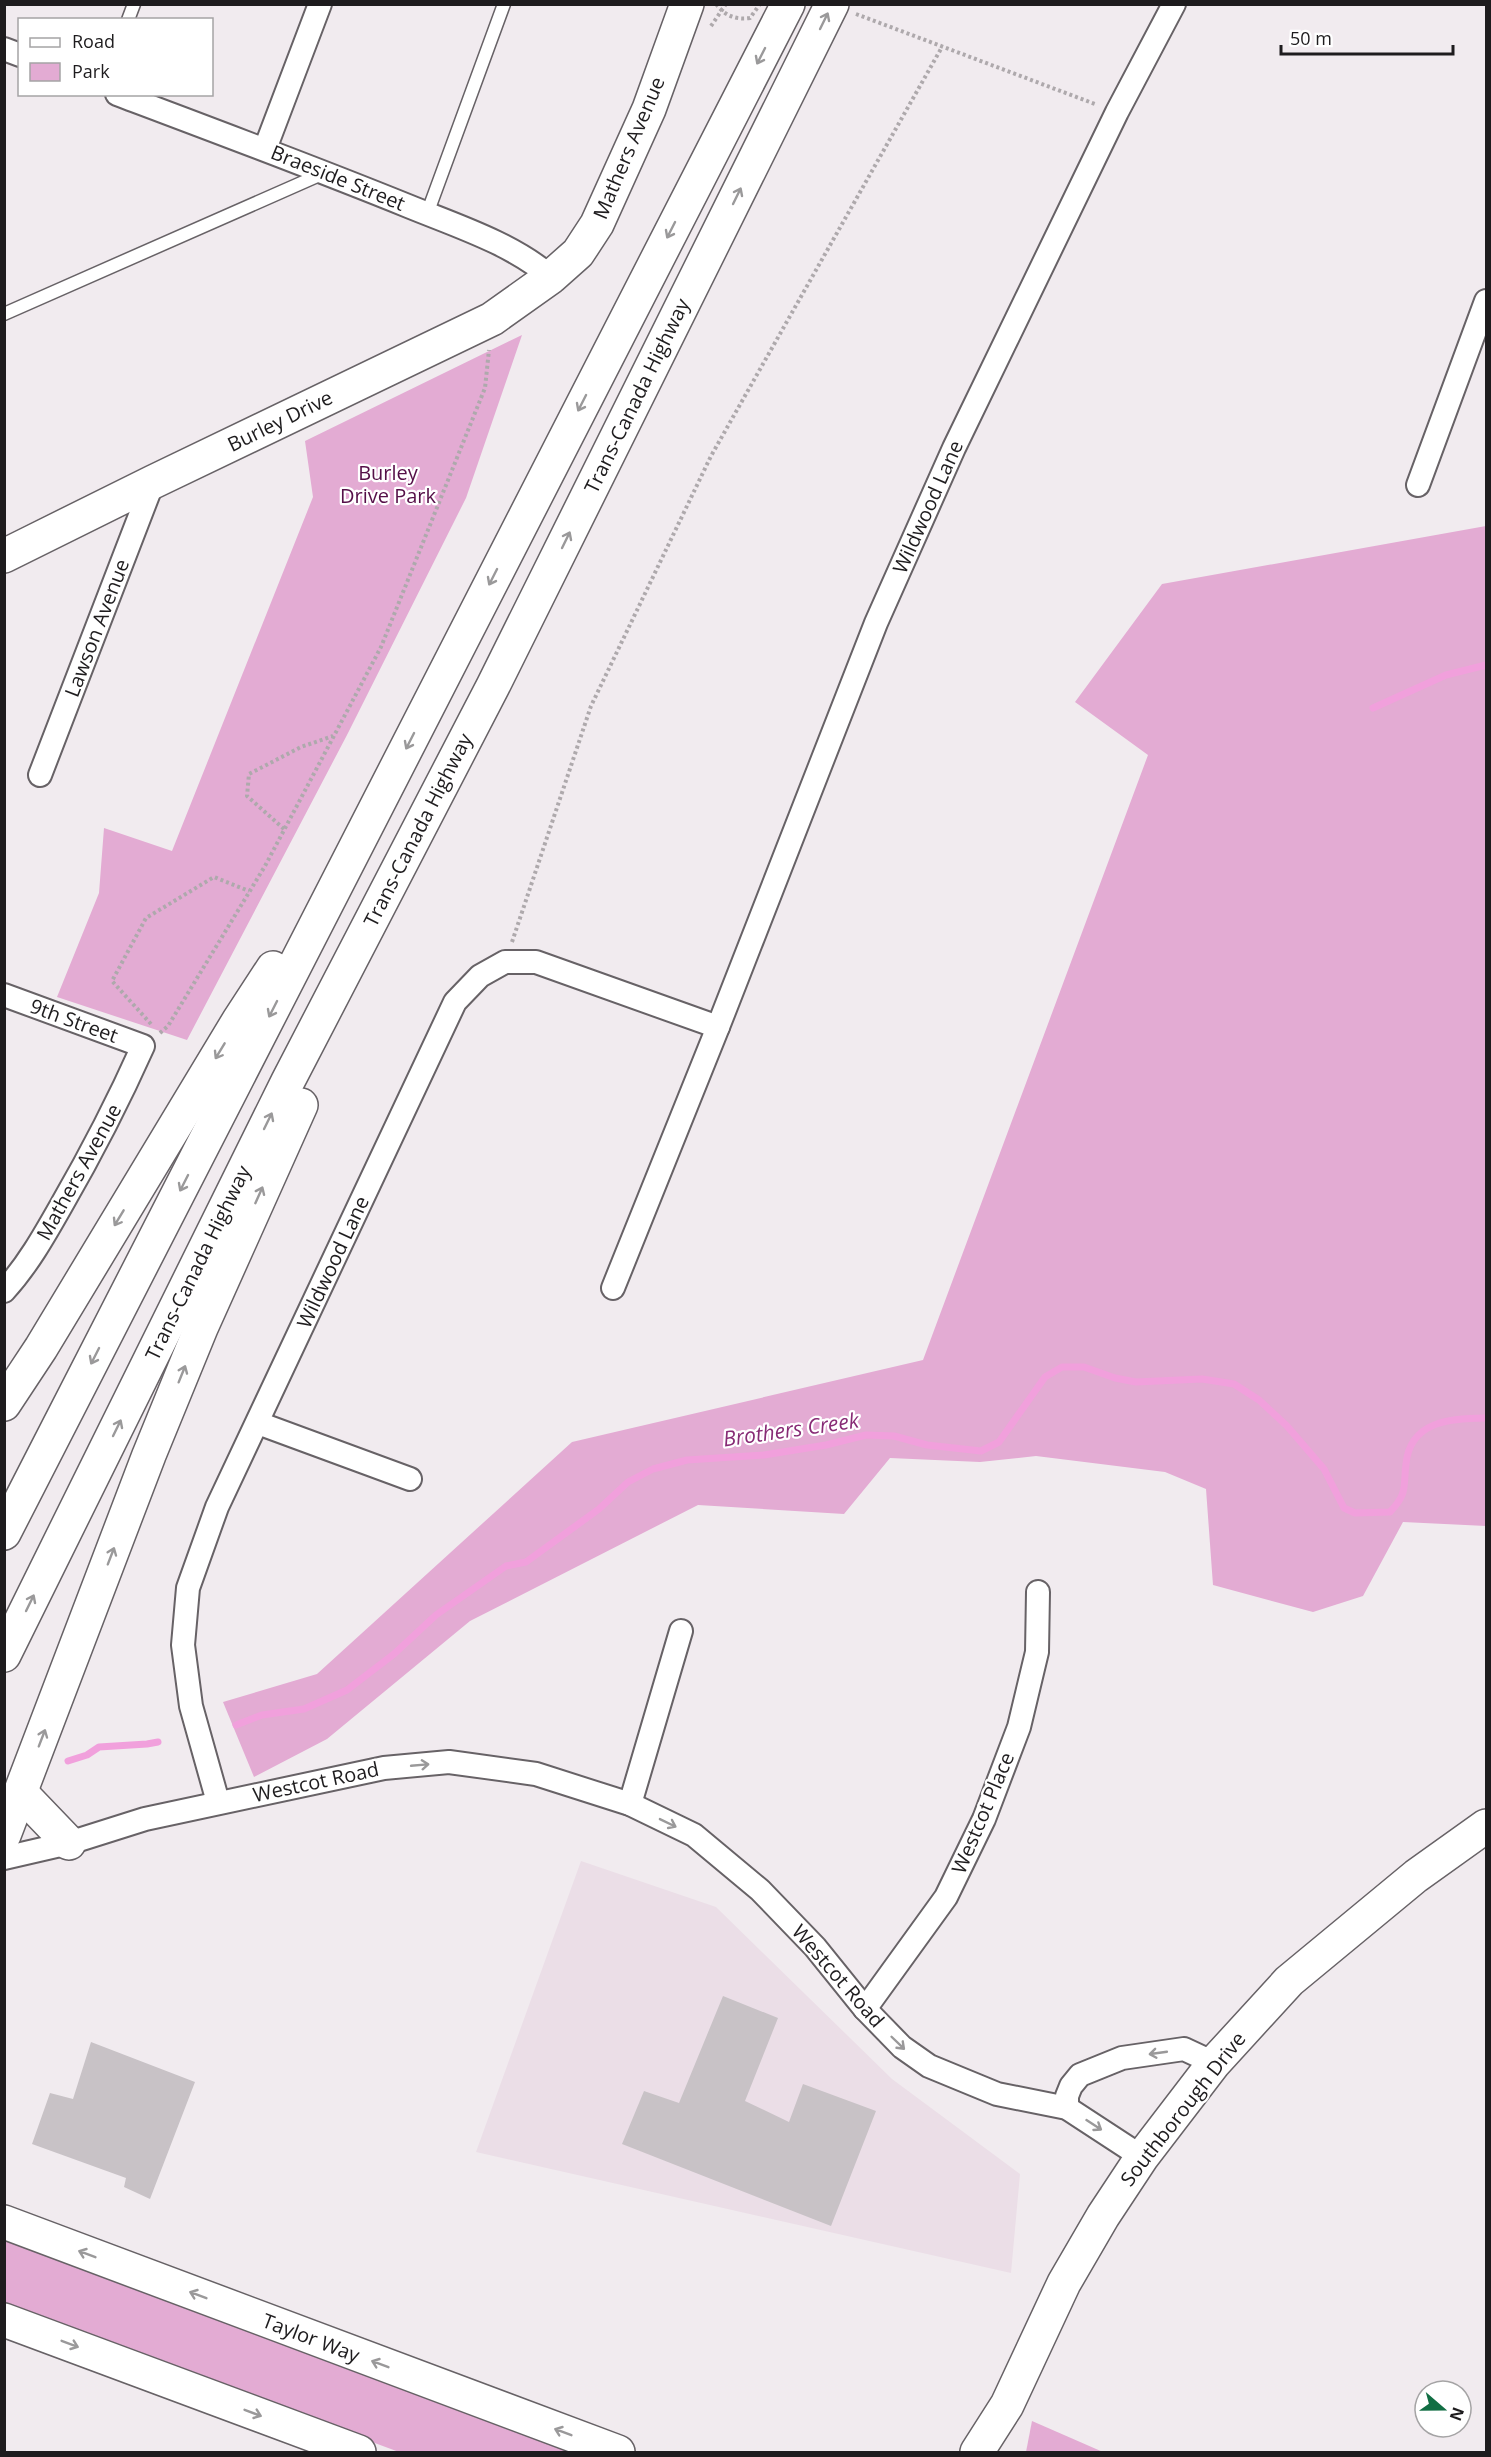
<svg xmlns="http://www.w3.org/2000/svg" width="1491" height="2457" font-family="'Open Sans',sans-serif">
  <rect width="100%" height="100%" fill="#f1ebef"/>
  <!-- built -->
  <polygon fill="#ebdee7" points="581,1861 716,1907 892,2079 1020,2174 1011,2273 476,2152"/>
  <!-- green -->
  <g fill="#e3abd3">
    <polygon points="522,335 466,498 347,735 187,1040 57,997 99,893 104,828 172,851 313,497 305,441"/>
    <polygon points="1486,526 1486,1526 1403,1522 1363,1596 1313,1612 1213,1585 1206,1489 1165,1472 1036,1456 980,1462 890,1458 844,1514 698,1505 470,1621 327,1739 254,1777 223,1702 317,1674 572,1442 923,1360 1148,755 1075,702 1162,584"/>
    <polygon points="4,2236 585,2452 399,2452 5,2306"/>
    <polygon points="1032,2421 1103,2452 1026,2452"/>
  </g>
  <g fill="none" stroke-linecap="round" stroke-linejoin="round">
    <!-- stream -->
    <g stroke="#f1a0dc" stroke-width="7">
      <polyline points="1373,708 1446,675 1486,665"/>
      <path d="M236,1725l26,-10 42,-6 43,-19 47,-36 42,-39 70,-49 20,-4 73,-53 29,-27 25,-13 34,-9 77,-5 62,-10 40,-10 28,1 33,9 54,6 18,-9 46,-65 17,-10h22l31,11 21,4 66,-3 32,5 25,16 28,26 37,43 20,39 11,5 35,-1c18,-19 13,-24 16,-48 4,-43 45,-46 80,-46"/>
      <polyline points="68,1761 87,1755 99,1747 147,1744 158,1742"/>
    </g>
  </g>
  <!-- building -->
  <g fill="#c8c2c6">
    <polygon points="723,1996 778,2018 745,2101 789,2122 803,2084 876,2111 831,2226 622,2144 644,2091 679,2103"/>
    <polygon points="91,2042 195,2082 150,2199 124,2187 126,2178 32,2144 50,2093 73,2099"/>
  </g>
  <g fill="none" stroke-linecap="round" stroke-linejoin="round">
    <defs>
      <g id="lane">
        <polyline points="128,20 134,4"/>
        <polyline points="427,214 504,4"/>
        <polyline points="4,314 324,173"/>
      </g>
      <g id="street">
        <polyline points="4,49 20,55"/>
        <path d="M117,94c98,37 195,73 291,112 49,20 103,37 143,71"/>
        <polyline points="265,149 320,4"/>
        <polyline points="1418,485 1486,301"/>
        <polyline points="40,775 153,482"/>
        <path d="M4,995l139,51c-25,56 -52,108 -82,160 -17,30 -34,60 -57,85"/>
        <polyline points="613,1288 718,1027 876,623 954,448 1117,112 1174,4"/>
        <polyline points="258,1423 410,1479"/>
        <polyline points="218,1802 191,1706 183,1645 188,1588 217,1507 455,1002 480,976 505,962 536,962 718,1027"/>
        <polyline points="630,1804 681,1631"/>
        <polyline points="4,1858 69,1843 145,1819 384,1768 449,1762 536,1774 630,1804 694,1835 760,1890 815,1947 865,2009 902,2047 929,2066 997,2094 1067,2108 1142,2157"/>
        <polyline points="865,2009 946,1897 984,1819 1019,1727 1037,1652 1038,1592"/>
        <polyline points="1067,2108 1067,2096 1071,2086 1080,2075 1122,2058 1184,2049 1214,2063"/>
      </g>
      <g id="secondary">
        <polyline points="4,556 153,482 492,319 551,277 578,253 597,224 649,109 687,4"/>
        <polyline points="4,2222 618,2452"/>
        <polyline points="4,2320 359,2452"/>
        <polyline points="977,2452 1007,2405 1064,2283 1103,2216 1142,2157 1214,2063 1289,1981 1416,1876 1486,1826"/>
      </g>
      <g id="highway">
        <polyline points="4,1404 41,1348 239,1020 273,968"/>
        <polyline points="4,1533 788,4"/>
        <polyline points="4,1655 288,1081 493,686 832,4"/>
        <polyline points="21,1793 69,1843"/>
        <polyline points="4,1835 149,1455 201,1328 301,1105"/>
      </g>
    </defs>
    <!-- lane casing -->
    <use href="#lane" stroke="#676266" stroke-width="15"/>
    <!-- street casing -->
    <use href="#street" stroke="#676266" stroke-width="26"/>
    <!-- secondary casing -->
    <use href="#secondary" stroke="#676266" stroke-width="36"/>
    <!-- highway casing -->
    <use href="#highway" stroke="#676266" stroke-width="36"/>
    <!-- path -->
    <g stroke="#aea9ac" stroke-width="4" stroke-dasharray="3 3" stroke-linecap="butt">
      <polyline points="856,14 1095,104"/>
      <polyline points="711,26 726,4"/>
      <polyline points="284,829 247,796 249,774 301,747 333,736"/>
      <polyline points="512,942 591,706 711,456 942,47"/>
      <polyline points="151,1024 112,981 146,918 214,877 249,891"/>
      <polyline points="160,1033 168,1026 265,866 381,647 485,388 489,350"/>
    </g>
    <!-- lane -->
    <use href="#lane" stroke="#fff" stroke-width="12"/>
    <!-- street -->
    <use href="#street" stroke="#fff" stroke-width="22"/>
    <!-- secondary -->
    <use href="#secondary" stroke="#fff" stroke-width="33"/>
    <!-- highway -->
    <use href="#highway" stroke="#fff" stroke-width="33"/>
    <!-- path-bridge -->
    <path stroke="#aea9ac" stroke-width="4" stroke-dasharray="3 3" stroke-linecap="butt" d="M716,4c9,12 20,16 34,14l10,-14"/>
  </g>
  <!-- one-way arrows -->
  <defs><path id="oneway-shaft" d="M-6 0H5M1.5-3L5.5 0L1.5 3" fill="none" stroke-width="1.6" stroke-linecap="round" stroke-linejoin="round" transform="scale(1.5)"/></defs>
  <g stroke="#9a999a">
    <use href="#oneway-shaft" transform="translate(824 21) rotate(-64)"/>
    <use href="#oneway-shaft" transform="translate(761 56) rotate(117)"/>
    <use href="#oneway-shaft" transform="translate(737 196) rotate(-64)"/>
    <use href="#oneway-shaft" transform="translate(671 230) rotate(117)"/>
    <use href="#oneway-shaft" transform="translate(582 403) rotate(117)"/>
    <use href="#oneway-shaft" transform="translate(566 540) rotate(-64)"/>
    <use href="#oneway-shaft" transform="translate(493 577) rotate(117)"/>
    <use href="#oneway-shaft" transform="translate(410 741) rotate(117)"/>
    <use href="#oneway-shaft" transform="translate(273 1009) rotate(117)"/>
    <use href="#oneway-shaft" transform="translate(220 1051) rotate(121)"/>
    <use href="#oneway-shaft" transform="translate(268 1121) rotate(-64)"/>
    <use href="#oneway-shaft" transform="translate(184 1183) rotate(117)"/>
    <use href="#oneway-shaft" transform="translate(259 1195) rotate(-66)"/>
    <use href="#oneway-shaft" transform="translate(119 1218) rotate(121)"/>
    <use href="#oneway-shaft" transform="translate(95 1356) rotate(117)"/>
    <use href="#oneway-shaft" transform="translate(182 1374) rotate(-68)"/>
    <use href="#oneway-shaft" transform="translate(117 1428) rotate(-64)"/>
    <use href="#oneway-shaft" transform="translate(111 1556) rotate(-69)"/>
    <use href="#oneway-shaft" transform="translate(30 1603) rotate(-64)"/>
    <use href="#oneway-shaft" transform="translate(42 1738) rotate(-69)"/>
    <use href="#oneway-shaft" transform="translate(420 1765) rotate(-5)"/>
    <use href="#oneway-shaft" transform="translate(668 1823) rotate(26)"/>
    <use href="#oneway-shaft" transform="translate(898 2043) rotate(44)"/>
    <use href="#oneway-shaft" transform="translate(1158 2053) rotate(172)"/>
    <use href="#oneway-shaft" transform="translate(1094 2125) rotate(33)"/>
    <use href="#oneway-shaft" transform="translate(87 2254) rotate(-159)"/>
    <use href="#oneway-shaft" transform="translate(198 2295) rotate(-159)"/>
    <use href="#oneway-shaft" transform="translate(70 2344) rotate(21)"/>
    <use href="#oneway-shaft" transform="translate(380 2364) rotate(-159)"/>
    <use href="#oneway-shaft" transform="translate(253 2413) rotate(21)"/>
    <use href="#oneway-shaft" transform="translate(563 2432) rotate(-159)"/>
  </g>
  <g text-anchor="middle" stroke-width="4.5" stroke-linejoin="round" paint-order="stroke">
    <!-- street labels -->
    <g font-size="20" fill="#1e1c1e" stroke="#fff">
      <text transform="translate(629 148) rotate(-67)" y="7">Mathers Avenue</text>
      <text transform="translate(338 178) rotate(22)" y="7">Braeside Street</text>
      <text transform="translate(637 396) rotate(-64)" y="7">Trans-Canada Highway</text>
      <text transform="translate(280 421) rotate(-26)" y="7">Burley Drive</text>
      <text transform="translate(928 507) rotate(-66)" y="7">Wildwood Lane</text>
      <text transform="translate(97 628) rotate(-69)" y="7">Lawson Avenue</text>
      <text transform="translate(418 830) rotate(-63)" y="7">Trans-Canada Highway</text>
      <text transform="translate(74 1021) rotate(20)" y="7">9th Street</text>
      <text transform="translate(79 1172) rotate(-61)" y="7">Mathers Avenue</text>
      <text transform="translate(333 1262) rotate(-65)" y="7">Wildwood Lane</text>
      <text transform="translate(198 1263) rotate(-64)" y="7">Trans-Canada Highway</text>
      <text transform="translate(316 1782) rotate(-12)" y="7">Westcot Road</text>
      <text transform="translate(983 1813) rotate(-67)" y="7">Westcot Place</text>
      <text transform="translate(838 1976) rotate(49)" y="7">Westcot Road</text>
      <text transform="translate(1183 2109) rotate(-52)" y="7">Southborough Drive</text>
      <text transform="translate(311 2338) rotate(21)" y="7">Taylor Way</text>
    </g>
    <!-- park labels -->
    <g font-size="20" fill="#550f48" stroke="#fff">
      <text x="388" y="480">Burley<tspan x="388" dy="23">Drive Park</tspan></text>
    </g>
    <!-- water labels -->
    <g font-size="21" font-style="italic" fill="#872b75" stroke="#fff">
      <text transform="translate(791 1430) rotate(-8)" y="7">Brothers Creek</text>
    </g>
  </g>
  <!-- border -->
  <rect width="1491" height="2457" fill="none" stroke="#1e1c1e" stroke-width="12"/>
  <!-- legend -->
  <rect x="18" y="18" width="195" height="78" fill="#ffffff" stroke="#a5a4a5" stroke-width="1.5"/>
  <rect x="30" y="38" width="30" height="9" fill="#ffffff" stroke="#a5a4a5" stroke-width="1.5"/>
  <text x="72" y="48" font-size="18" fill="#1e1c1e">Road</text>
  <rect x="30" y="63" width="30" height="18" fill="#e3abd3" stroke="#a5a4a5" stroke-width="1.5"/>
  <text x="72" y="78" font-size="18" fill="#1e1c1e">Park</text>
  <!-- north arrow -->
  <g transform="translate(1443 2409) rotate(110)"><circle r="28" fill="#ffffff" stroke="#a5a4a5" stroke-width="1.5"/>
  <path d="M0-4.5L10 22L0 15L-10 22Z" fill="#116e43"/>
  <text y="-9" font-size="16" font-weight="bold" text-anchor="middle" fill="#1e1c1e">N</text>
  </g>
  <!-- scale -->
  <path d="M1281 45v9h172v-9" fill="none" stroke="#1e1c1e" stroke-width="3"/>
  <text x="1290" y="45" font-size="18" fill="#1e1c1e" stroke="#ffffff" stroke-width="4.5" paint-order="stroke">50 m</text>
</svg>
